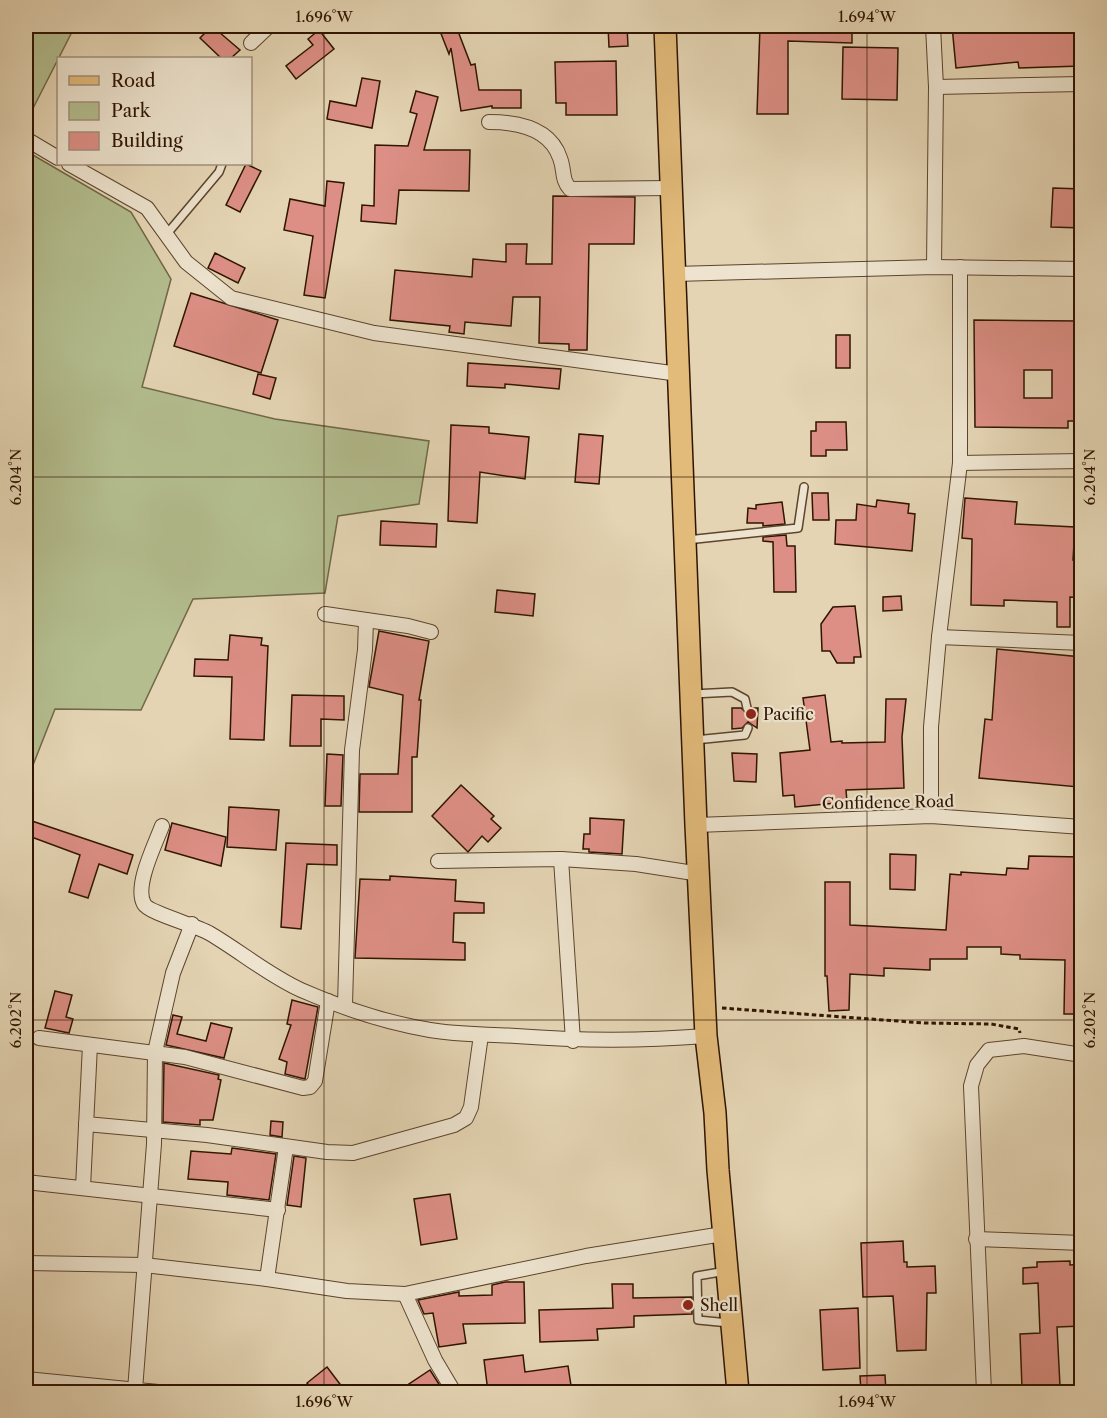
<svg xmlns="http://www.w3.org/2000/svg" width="1107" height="1418" font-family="'Libre Caslon Text',serif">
  <rect width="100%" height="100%" fill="#e4d4b3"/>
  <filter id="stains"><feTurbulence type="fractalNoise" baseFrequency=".00333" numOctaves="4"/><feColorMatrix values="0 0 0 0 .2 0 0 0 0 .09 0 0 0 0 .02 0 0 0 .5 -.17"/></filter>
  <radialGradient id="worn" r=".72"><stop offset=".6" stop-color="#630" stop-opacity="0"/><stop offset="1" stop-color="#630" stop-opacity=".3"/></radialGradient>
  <!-- green -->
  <g fill="#b3bd8e" stroke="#716847" stroke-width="1.5">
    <polygon points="26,26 75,26 26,122"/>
    <polygon points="26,151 131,212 171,279 142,387 275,419 429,441 419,504 338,516 325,593 193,599 141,710 55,709 26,783"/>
  </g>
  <!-- building -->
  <g fill="#dd8f85" stroke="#2f1400" stroke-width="1.5" fill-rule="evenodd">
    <polygon points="212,26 240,50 231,58 221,58 200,38"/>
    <polygon points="438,26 456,26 471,65 475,64 479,90 521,90 521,108 492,108 492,106 461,111 451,48 449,54"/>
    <polygon points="608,26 627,26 628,46 609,47"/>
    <polygon points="760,26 852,26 852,43 788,41 788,114 757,114"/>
    <polygon points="952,26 1079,26 1081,66 1019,68 1018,62 956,68"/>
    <polygon points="319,30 334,49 296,79 286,66 313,45 308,39"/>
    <polygon points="843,47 898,48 897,100 842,99"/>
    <polygon points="616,61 617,115 566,115 566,103 556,103 555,62"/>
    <polygon points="362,78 380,81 372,128 327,119 330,101 356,106"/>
    <polygon points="416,91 438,97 424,150 470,150 469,191 399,190 396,224 361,221 362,205 374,206 375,145 408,146 417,114 410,112"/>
    <polygon points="246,164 261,171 240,212 226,205"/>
    <polygon points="327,181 344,183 325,298 304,295 313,236 284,230 290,199 325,206"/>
    <polygon points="1053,188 1082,189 1082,228 1051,227"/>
    <polygon points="553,196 635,197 634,244 589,244 587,350 569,350 569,344 539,343 540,297 513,297 511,326 465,322 464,334 449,332 450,326 390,320 395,270 472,277 473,259 506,262 506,244 527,244 526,264 552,264"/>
    <polygon points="215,253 245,268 238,283 208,268"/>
    <polygon points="191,293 278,320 261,373 174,346"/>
    <path d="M974,320l108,1v100h-14v7l-93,-1zM1024,370h28v28h-28z"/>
    <rect x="836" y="335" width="14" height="33"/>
    <polygon points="468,363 561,369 559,389 505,384 505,388 467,386"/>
    <polygon points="258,374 276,378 270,399 253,394"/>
    <polygon points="816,422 846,422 847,450 826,450 826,456 811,456 811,431 816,431"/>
    <polygon points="451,425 489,427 489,433 529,437 525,479 480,472 477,523 448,521"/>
    <polygon points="579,434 603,436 599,484 575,482"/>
    <polygon points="812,493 828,493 829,520 813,520"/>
    <polygon points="965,498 1017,502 1015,524 1075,527 1073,560 1082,560 1082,598 1070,597 1070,627 1057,627 1057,602 1004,600 1004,606 971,605 972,539 962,538"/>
    <polygon points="877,500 909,504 908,513 915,514 912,551 835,544 836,520 856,520 857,504 876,507"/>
    <polygon points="782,502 785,524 763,526 763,523 747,523 748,508 756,509 756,505"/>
    <polygon points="381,521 437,524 436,547 380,545"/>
    <polygon points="786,535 787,546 795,546 796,592 774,592 773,542 763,541 763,537"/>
    <polygon points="497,590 535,594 533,616 495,612"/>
    <polygon points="901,596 902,610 883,611 883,597"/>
    <polygon points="855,606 861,657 854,657 854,663 837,663 830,651 822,651 821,624 833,607"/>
    <polygon points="379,631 429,641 419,700 421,700 417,757 412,757 412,812 359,812 360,774 398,774 403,695 369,687"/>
    <polygon points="230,635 262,638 261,645 268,646 264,740 230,739 232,677 194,676 195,659 228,660"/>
    <polygon points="997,649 1082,657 1079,787 979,778 985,719 992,720"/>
    <polygon points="292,695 344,696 344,720 321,719 321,746 290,746"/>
    <polygon points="825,695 831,742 842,741 842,743 885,742 886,699 906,699 902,737 904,788 846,790 847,802 795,807 794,795 783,796 780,753 810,750 803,698"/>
    <polygon points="732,708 741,708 748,714 753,708 758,708 757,728 748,722 742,728 732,729"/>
    <polygon points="732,753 757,754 756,782 734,781"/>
    <polygon points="327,754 343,755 341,806 325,806"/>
    <polygon points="461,785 494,816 491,819 501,828 488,842 482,836 468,852 432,816"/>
    <polygon points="229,807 279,810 276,850 227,847"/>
    <polygon points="590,818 624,820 622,854 589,852 589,849 583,849 584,834 590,834"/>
    <polygon points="26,819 133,855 127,874 99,864 88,898 69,892 80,855 26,835"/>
    <polygon points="172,823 226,837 221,866 165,850"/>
    <polygon points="286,843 337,845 337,865 307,864 301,929 281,927"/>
    <polygon points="890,854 916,855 915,890 890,889"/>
    <polygon points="1029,856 1081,857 1082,1014 1064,1014 1065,960 1020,959 1020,955 1001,954 1001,947 967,947 967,959 930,959 930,970 884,968 884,976 850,974 849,1010 829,1011 827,976 825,976 825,882 850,882 850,925 946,930 950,874 961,875 961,872 1006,875 1007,868 1028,869"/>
    <polygon points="390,876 456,880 455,901 484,903 484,913 454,913 453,942 465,943 465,960 355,958 360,879 390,880"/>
    <polygon points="55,991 72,995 66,1017 73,1019 69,1033 45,1028"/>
    <polygon points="292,1000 318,1007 305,1079 285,1074 287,1062 279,1059 291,1025 287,1024"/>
    <polygon points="173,1015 182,1017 177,1034 206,1041 211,1023 232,1028 224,1058 166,1045"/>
    <polygon points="164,1063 219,1075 218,1079 221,1080 213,1120 200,1120 200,1125 163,1122"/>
    <polygon points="271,1121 283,1122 282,1137 270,1135"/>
    <polygon points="232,1148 276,1154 269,1200 227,1195 228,1182 188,1179 191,1151 231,1154"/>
    <polygon points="294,1156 306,1158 301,1207 287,1205"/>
    <polygon points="450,1194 457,1239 421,1245 414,1199"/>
    <polygon points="903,1241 904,1262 907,1262 907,1267 935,1266 936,1293 927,1293 926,1350 897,1351 893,1296 863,1297 861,1243"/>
    <polygon points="1070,1261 1070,1265 1082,1264 1082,1326 1057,1327 1060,1386 1022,1388 1020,1334 1040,1333 1038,1283 1023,1284 1023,1268 1037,1267 1037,1262"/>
    <polygon points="505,1282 524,1282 525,1323 463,1324 466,1343 439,1347 433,1313 424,1314 418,1300 459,1292 459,1296 492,1295 492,1285"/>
    <polygon points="612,1284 633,1284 633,1298 692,1297 692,1314 634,1316 634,1327 597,1329 598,1340 540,1342 539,1310 613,1308"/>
    <polygon points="858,1308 860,1368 823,1370 820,1310"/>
    <polygon points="523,1355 525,1372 568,1366 572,1392 533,1392 532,1387 488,1392 484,1360"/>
    <polygon points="327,1367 346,1392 314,1392 307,1383"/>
    <polygon points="430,1370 444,1392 415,1392 409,1384"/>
    <polygon points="885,1375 886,1392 861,1392 860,1376"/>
  </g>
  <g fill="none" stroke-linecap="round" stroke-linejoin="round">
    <defs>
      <g id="service">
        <polyline points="166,235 219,172 222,164"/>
        <polyline points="687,540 798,528 804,487"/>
        <polyline points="693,694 732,692 745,699 747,708"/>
        <polyline points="695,740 745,735 748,728"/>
        <polyline points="726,1271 697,1276 698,1320 729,1323"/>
      </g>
      <g id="minor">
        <polyline points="933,26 936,87 934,267"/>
        <polyline points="251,43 269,26"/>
        <polyline points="936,87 1082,84"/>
        <path d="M489,122c29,0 61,6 71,36 5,13 1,21 10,31l101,-1"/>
        <polyline points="26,139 58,158"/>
        <polyline points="69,164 147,208 186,262 231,298 374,333 679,374"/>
        <polyline points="675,274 934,267 1082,269"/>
        <polyline points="960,463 1082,461"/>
        <polyline points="325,614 408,626 431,632"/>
        <polyline points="939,637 1082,643"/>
        <polyline points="931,816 931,727 939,637 960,463 960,267"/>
        <polyline points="696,825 931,816 1082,827"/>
        <path d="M162,826c-7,19 -28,60 -18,78 5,9 51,21 65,29 31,18 59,42 92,57 39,17 87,33 129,40 29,5 58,4 86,6 65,5 126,5 190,0"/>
        <polyline points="561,859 573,1041"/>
        <polyline points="438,861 561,859 636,864 700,874"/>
        <polyline points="345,1005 352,750 365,650 366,620"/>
        <polyline points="39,1038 185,1057 303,1088 310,1087 315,1081 328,1001"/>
        <polyline points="86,1124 207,1135 327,1152 353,1153 454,1125 466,1118 471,1107 481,1035"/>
        <polyline points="26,1182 278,1210"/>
        <polyline points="83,1187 90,1045"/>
        <polyline points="976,1239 1082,1243"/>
        <polyline points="26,1263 144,1265 267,1279 347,1291 405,1294 586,1256 723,1234"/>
        <polyline points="267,1279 286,1147"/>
        <polyline points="405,1294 435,1360 454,1392"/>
        <polyline points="26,1379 158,1392"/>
        <polyline points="135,1390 154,1144 155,1052 173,973 192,924"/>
        <polyline points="984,1392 971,1086 977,1065 989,1050 1024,1046 1082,1055"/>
      </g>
      <polyline id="primary" points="665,26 696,825 706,1036 715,1113 718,1170 738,1392"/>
    </defs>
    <!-- service casing -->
    <use href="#service" stroke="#5c442d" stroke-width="10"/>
    <!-- minor casing -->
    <use href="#minor" stroke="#5c442d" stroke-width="16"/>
    <!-- primary casing -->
    <use href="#primary" stroke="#2f1400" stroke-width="24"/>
    <!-- path -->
    <polyline stroke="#2f1400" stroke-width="3" stroke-dasharray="4.5 3" stroke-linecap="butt" points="722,1008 924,1023 991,1024 1019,1029 1020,1033"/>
    <!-- service -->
    <use href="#service" stroke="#ede3ce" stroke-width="7"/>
    <!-- minor -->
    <use href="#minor" stroke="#ede3ce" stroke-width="14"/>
    <!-- primary -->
    <use href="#primary" stroke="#e2ba7a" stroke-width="21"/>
  </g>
  <!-- ticks -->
  <path fill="none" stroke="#2f1400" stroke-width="1.5" stroke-opacity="0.45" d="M324,26v1366M867,26v1366M26,477h1056M26,1020h1056"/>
  <!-- markers -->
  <g fill="#8f2418" stroke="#ede3ce" stroke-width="2">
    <circle cx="751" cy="714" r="6"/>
    <circle cx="688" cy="1305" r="6"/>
  </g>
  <g text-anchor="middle" stroke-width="4.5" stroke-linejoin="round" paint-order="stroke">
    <!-- poi labels -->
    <g font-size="16" fill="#2f1400" stroke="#ede3ce" text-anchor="start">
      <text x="763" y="720">Pacific</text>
      <text x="700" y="1311">Shell</text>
    </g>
    <!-- street labels -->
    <g font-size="16" fill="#2f1400" stroke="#ede3ce">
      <text transform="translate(888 802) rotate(-1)" y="6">Confidence Road</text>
    </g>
  </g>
  <!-- margin -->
  <rect width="1107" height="1418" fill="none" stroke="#e4d4b3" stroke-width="66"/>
  <!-- legend -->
  <rect x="57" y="57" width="195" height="108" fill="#ede3ce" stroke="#a1907c" stroke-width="1.5"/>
  <rect x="69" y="76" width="30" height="9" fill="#e2ba7a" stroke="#a1907c" stroke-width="1.5"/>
  <text x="111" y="87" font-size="18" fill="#2f1400">Road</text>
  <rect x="69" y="102" width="30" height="18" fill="#b3bd8e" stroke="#a1907c" stroke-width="1.5"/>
  <text x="111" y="117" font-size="18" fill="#2f1400">Park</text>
  <rect x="69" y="132" width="30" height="18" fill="#dd8f85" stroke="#a1907c" stroke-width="1.5"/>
  <text x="111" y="147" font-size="18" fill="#2f1400">Building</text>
  <rect x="33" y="33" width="1041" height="1352" fill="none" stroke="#2f1400" stroke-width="2"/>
  <g font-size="15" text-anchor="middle" fill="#2f1400">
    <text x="324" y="22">1.696°W</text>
    <text x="867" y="22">1.694°W</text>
    <text transform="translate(16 477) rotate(-90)" y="5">6.204°N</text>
    <text transform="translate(1090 477) rotate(-90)" y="5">6.204°N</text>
    <text transform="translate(16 1020) rotate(-90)" y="5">6.202°N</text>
    <text transform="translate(1090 1020) rotate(-90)" y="5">6.202°N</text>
    <text x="324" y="1407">1.696°W</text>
    <text x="867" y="1407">1.694°W</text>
  </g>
  <rect width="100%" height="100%" filter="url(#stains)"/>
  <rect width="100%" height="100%" fill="url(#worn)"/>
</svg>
